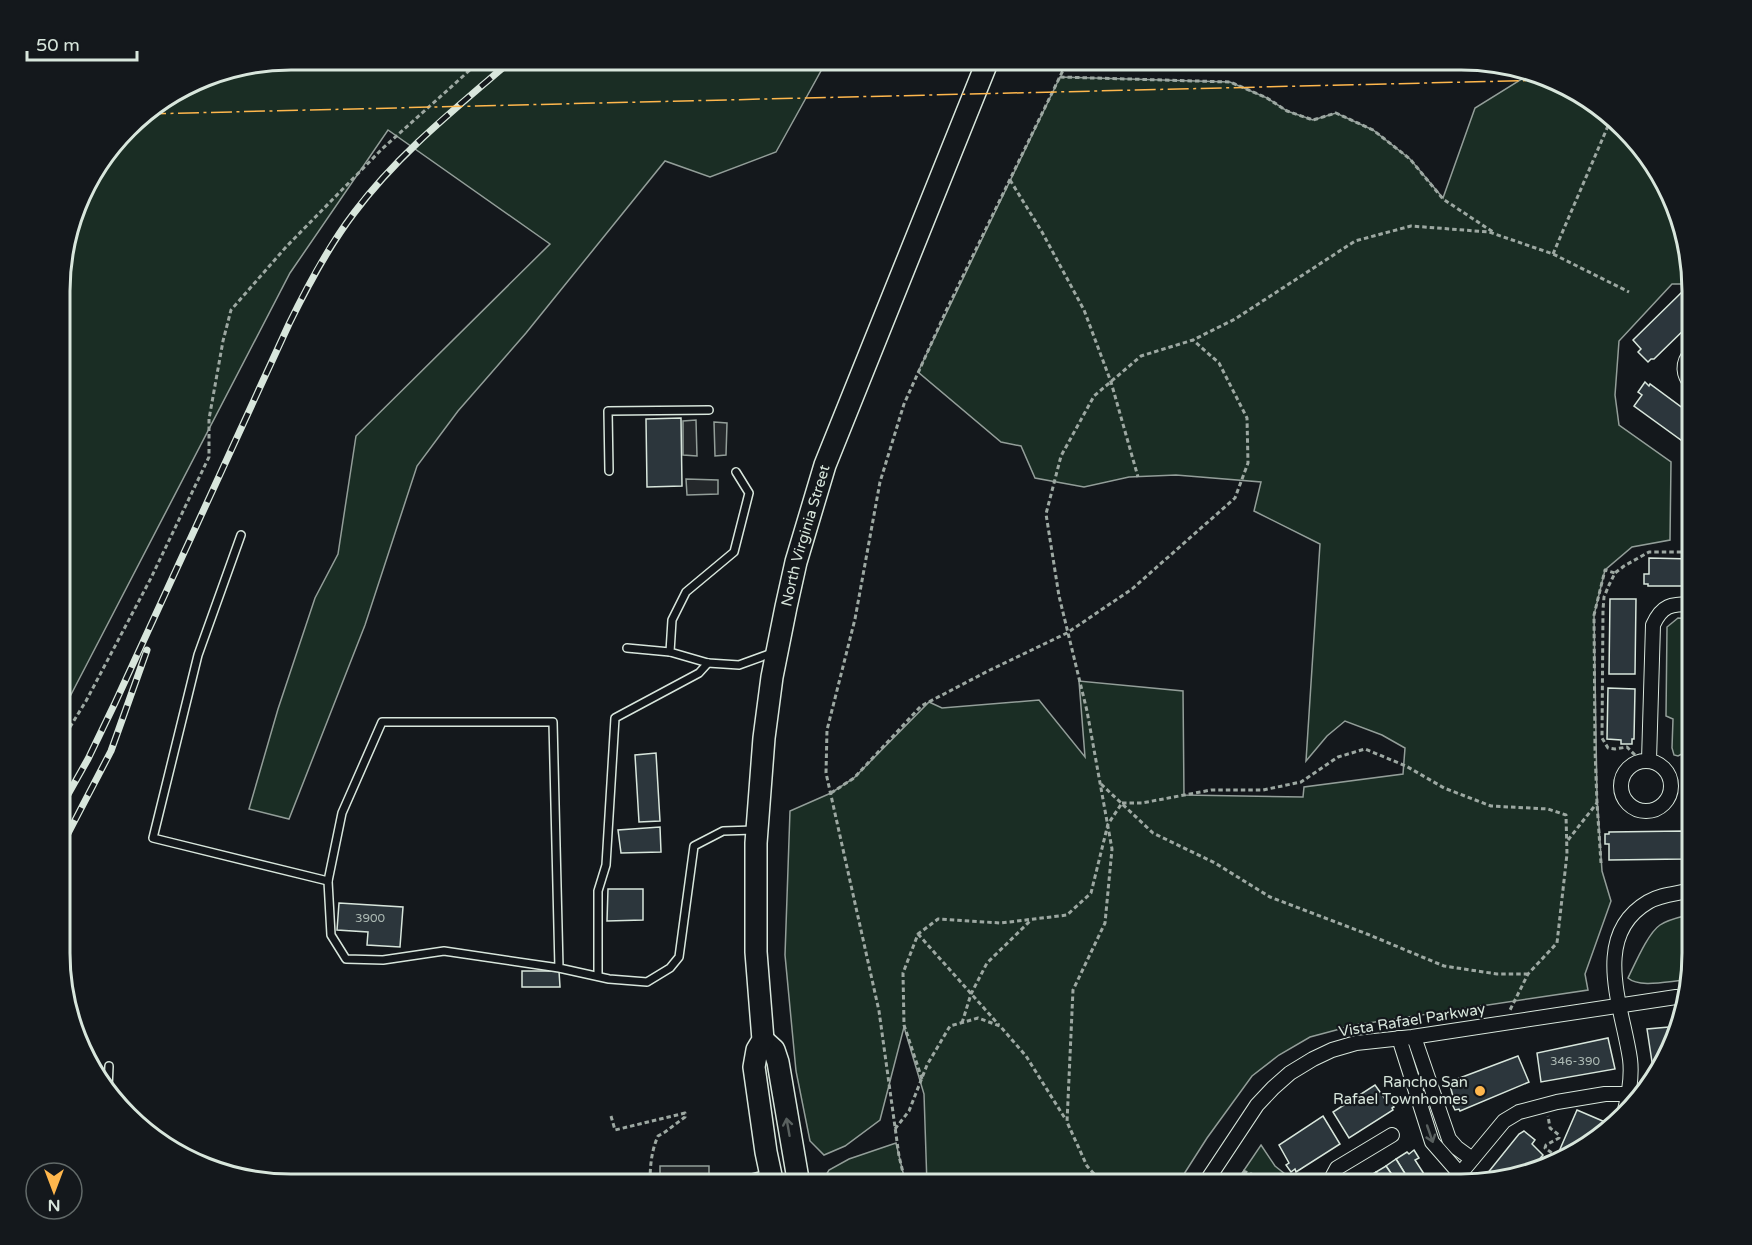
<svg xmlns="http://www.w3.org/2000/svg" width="1752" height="1245" font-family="'Varela Round',sans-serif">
  <rect width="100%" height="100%" fill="#14181c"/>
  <!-- green -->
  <g fill="#1a2d24" stroke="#939e99" stroke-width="1.5">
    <polygon points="291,60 827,60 776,152 710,177 665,161 526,333 458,411 417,466 365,625 289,819 249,809 278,709 315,598 338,554 356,436 550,244 388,130 290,273 62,712 62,261 84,189 139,118 203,77"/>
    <polygon points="1533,72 1601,108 1668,189 1692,277 1692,284 1672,284 1619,341 1615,395 1619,425 1671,462 1670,540 1632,547 1605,570 1594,615 1597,796 1602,871 1611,901 1585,974 1588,990 1355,1025 1310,1037 1279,1055 1252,1076 1207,1138 1177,1185 927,1185 924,1094 904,1027 880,1120 845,1146 824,1155 810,1141 796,1071 785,955 790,811 831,793 854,778 929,702 942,708 1039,700 1085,757 1079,681 1183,691 1184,795 1303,797 1304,787 1403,774 1405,748 1382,735 1345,721 1327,736 1306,761 1320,544 1254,511 1261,482 1176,475 1129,477 1084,487 1035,478 1021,446 1001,442 918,372 1060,77 1230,82 1267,98 1287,111 1313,120 1336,113 1373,130 1410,159 1443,198 1475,108"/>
    <polygon points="1678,618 1692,619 1692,624 1684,625 1683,634 1682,696 1685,711 1683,722 1686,752 1678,756 1674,755 1672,748 1673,719 1666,716 1667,627"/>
    <path d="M1692,914v54l-3,12c-16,0 -49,9 -61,-2 7,-14 20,-45 32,-53 9,-6 21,-8 32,-11z"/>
    <polygon points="896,1143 906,1185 820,1185 829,1170 849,1159"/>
    <polygon points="1261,1145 1275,1166 1285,1174 1281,1185 1234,1185"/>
  </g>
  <!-- parking -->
  <g fill="#24282b" stroke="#939e99" stroke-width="1.5">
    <polygon points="696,420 697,456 683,455 683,421"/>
    <polygon points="714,422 727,423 726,455 715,456"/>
    <polygon points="686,479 718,480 718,494 687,495"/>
    <rect x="660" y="1166" width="49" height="14"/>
  </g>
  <!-- building -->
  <g fill="#2c363c" stroke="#d8e6dc" stroke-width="1.5">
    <polygon points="1684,290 1692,298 1692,322 1654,359 1651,359 1648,362 1638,352 1641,349 1633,340"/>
    <polygon points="1645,382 1649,386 1650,384 1692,415 1692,448 1634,406 1642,395 1638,392"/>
    <polygon points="681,418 682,486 647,487 646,419"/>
    <polygon points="1649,558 1692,559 1692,586 1648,586 1648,584 1644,584 1644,574 1649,574"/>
    <polygon points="1610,599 1636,599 1635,674 1609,674"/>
    <polygon points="1608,688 1635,689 1634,739 1632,739 1632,744 1621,744 1621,740 1607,739"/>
    <polygon points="1690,714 1692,714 1692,790 1689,790"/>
    <polygon points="656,753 660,821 639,822 635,755"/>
    <polygon points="660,827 661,852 621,853 618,830"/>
    <polygon points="1684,831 1684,833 1689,833 1689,843 1684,843 1684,859 1609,860 1609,844 1605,844 1605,834 1609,834 1609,832"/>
    <polygon points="608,889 643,889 643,920 607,921"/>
    <polygon points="339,903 403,907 400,947 367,945 368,932 337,930"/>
    <polygon points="522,971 559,971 560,987 522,987"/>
    <polygon points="1680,1026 1680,1028 1654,1075 1647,1029"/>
    <polygon points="1608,1038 1615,1069 1541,1082 1537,1053"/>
    <polygon points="1518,1056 1529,1082 1460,1111 1459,1109 1455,1110 1451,1102 1454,1100 1449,1082"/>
    <polygon points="1375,1085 1385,1099 1388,1097 1394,1107 1392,1108 1393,1110 1349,1138 1333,1112"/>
    <polygon points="1577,1110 1605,1122 1602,1129 1563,1161 1554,1163"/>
    <polygon points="1323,1116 1340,1144 1296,1172 1295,1169 1291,1172 1286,1165 1289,1163 1279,1145"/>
    <polygon points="1524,1131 1535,1140 1532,1144 1543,1155 1532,1168 1482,1180 1519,1134"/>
    <polygon points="1414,1150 1419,1158 1415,1160 1426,1177 1412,1185 1396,1159 1407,1152 1409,1154"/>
    <polygon points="1396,1159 1412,1185 1399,1185 1386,1166"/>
    <polygon points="1386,1166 1399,1185 1385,1185 1376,1172"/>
    <polygon points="1376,1172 1385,1185 1371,1185 1366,1178"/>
  </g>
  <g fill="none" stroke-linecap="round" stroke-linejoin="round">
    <defs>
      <g id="service">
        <polyline points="609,471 608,411 709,410"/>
        <polyline points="736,472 749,493 734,552 686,592 672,620 670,652 708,663 739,665 772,653"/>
        <polyline points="241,535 198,655 153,838 328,881"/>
        <polyline points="627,648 670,652"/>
        <polyline points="559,968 553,722 382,722 342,813 328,881 331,935 346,959 383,960 444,951 559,968 609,979 647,982 670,968 679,957 694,846 723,831 754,830"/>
        <polyline points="598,976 598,891 606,865 615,718 699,673 708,663"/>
        <polyline points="108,1089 109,1066"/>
        <polyline points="725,1185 768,1174"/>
      </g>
      <g id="minor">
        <path d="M1692,352c-11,11 -9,23 0,34"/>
        <path d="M1649,760l4,-135c9,-20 18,-21 39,-21"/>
        <circle cx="1646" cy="786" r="25"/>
        <polyline points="1414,1037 1449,1139 1457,1148 1472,1159"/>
        <polyline points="1399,1038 1432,1142 1460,1174"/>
        <path d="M1625,1110c4,-16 7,-35 5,-51 -7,-50 -40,-123 18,-157 13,-8 29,-8 44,-12"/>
        <polyline points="1204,1185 1257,1105 1273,1088 1290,1073 1313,1059 1332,1050 1356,1043 1412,1037 1676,997 1686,998"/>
        <polyline points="1328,1185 1337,1168 1392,1135"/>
        <polyline points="1452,1185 1460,1174 1504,1121 1519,1112 1557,1102 1605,1094 1629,1094"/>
      </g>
      <g id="primary">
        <polyline points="763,1040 774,1050 778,1062 799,1185"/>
        <path id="s1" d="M773,1185l-7,-33 -12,-85 3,-17 6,-10 -7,-88v-109l8,-105 8,-61 14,-70 10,-45 29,-97 163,-405"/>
      </g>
    </defs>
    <!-- service casing -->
    <use href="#service" stroke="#d8e6dc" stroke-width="10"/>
    <!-- minor casing -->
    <use href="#minor" stroke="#d8e6dc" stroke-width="16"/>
    <!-- primary casing -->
    <use href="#primary" stroke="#d8e6dc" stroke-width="24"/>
    <!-- path -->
    <g stroke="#9da8a2" stroke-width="3" stroke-dasharray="4.5 3" stroke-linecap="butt">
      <polyline points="1060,77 1230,82 1267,98 1287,111 1313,120 1336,113 1373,130 1410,159 1443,199 1493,232"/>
      <polyline points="1010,180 1042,232 1084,310 1111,382 1138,477"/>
      <polyline points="1553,254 1611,119"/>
      <polyline points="62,740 86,701 151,578 209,457 209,419 223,341 231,310 286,247 382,149 481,60"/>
      <polyline points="1635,755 1627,747 1615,749 1608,748 1602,738 1603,610 1604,597 1609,585 1615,573 1624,566 1649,552 1692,552"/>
      <polyline points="1101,784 1153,833 1215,863 1270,897 1367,934 1444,966 1497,974 1527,974"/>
      <polyline points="831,793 854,778 921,706 990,670 1067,633 1132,589 1235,498 1248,463 1247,418 1219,363 1193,340"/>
      <polyline points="1122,803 1142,803 1211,790 1263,790 1301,782 1338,757 1365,749 1406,766 1444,788 1491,806 1548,809 1566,815 1567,854 1557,943 1528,974 1510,1010"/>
      <polyline points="1568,840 1597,803"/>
      <polyline points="1601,863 1597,803 1595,750 1594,615 1605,570 1615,573"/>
      <polyline points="918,934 999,1025"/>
      <polyline points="962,1023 971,994 987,963 1031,920"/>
      <polyline points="922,1079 904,1025 903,973 918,934 938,919 1001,923 1067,915 1091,893 1108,824 1122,803"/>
      <path d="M611,1116l4,14 70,-17v4l-20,15 -7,4c-7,16 -8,31 -8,49"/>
      <polyline points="895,1129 909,1111 927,1065 950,1026 978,1018 1000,1026 1026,1056 1066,1120"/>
      <polyline points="1546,1165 1553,1156 1552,1153 1545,1148 1546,1145 1559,1138 1559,1135 1550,1128 1548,1116"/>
      <polyline points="1243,1171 1262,1178 1271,1176 1282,1178 1280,1185"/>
      <polyline points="906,1185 899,1156 879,1011 826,773 827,730 855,619 880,482 904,404 946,311 1068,60"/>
      <polyline points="1104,1185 1087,1166 1067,1122 1073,990 1105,923 1112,849 1087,711 1059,596 1046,514 1061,456 1094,396 1141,356 1193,340 1235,319 1355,241 1411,226 1489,232 1553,254 1629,292"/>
    </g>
    <!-- service -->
    <use href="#service" stroke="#14181c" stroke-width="7"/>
    <!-- minor -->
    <use href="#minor" stroke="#14181c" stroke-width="14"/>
    <!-- primary -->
    <use href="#primary" stroke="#14181c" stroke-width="21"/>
    <defs>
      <g id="rail">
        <path d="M62,805l26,-46 27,-56 174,-379c19,-39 39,-77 65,-111 44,-59 102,-105 158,-153"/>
        <polyline points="62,845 111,751 147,650"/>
      </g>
    </defs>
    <!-- rail casing -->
    <use href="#rail" stroke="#d8e6dc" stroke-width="7"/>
    <!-- rail -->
    <use href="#rail" stroke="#14181c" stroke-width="4.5" stroke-dasharray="14" stroke-linecap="butt"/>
    <!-- power -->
    <polyline stroke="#ffb74d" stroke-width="1.5" stroke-dasharray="21 4.5 3 4.5" stroke-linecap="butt" points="145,114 1550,80"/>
  </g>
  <!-- one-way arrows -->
  <defs><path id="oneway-shaft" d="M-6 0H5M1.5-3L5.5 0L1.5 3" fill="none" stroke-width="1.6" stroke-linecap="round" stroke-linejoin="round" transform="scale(1.5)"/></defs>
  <g stroke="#59605f">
    <use href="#oneway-shaft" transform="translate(788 1127) rotate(-100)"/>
    <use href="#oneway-shaft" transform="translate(1430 1134) rotate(71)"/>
  </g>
  <!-- markers -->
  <circle fill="#ffb74d" stroke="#14181c" stroke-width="2" cx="1480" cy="1091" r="6"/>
  <g text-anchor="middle" stroke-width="4.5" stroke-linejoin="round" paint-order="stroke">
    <!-- number labels -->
    <g font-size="12" fill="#adbab4">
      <text x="370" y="922">3900</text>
      <text x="1575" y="1065">346-390</text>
    </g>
    <!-- street labels -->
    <g font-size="15" fill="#d8e6dc" stroke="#14181c">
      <text dy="5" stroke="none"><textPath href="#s1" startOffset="658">North Virginia Street</textPath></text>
      <text transform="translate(1412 1020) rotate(-9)" y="5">Vista Rafael Parkway</text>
    </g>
    <!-- poi labels -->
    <g font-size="15" fill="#d8e6dc" stroke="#14181c" text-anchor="end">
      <text x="1468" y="1087">Rancho San<tspan x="1468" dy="17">Rafael Townhomes</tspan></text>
    </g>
  </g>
  <!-- crop -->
  <path d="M0 0H1752V1245H0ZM291 70H1461A221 221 0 0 1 1682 291V953A221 221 0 0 1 1461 1174H291A221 221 0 0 1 70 953V291A221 221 0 0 1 291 70Z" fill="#14181c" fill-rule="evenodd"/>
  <path fill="none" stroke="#d8e6dc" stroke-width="3" d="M291 70H1461A221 221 0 0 1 1682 291V953A221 221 0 0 1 1461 1174H291A221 221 0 0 1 70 953V291A221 221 0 0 1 291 70Z"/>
  <!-- north arrow -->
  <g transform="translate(54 1191) rotate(180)"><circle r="28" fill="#14181c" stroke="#626a69" stroke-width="1.5"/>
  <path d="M0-4.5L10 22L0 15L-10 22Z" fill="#ffb74d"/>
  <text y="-9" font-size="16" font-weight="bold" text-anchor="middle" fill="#d8e6dc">N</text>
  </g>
  <!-- scale -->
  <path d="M27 51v9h110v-9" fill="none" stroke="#d8e6dc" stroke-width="3"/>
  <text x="36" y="51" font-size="18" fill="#d8e6dc" stroke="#14181c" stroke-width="4.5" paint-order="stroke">50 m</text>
</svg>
